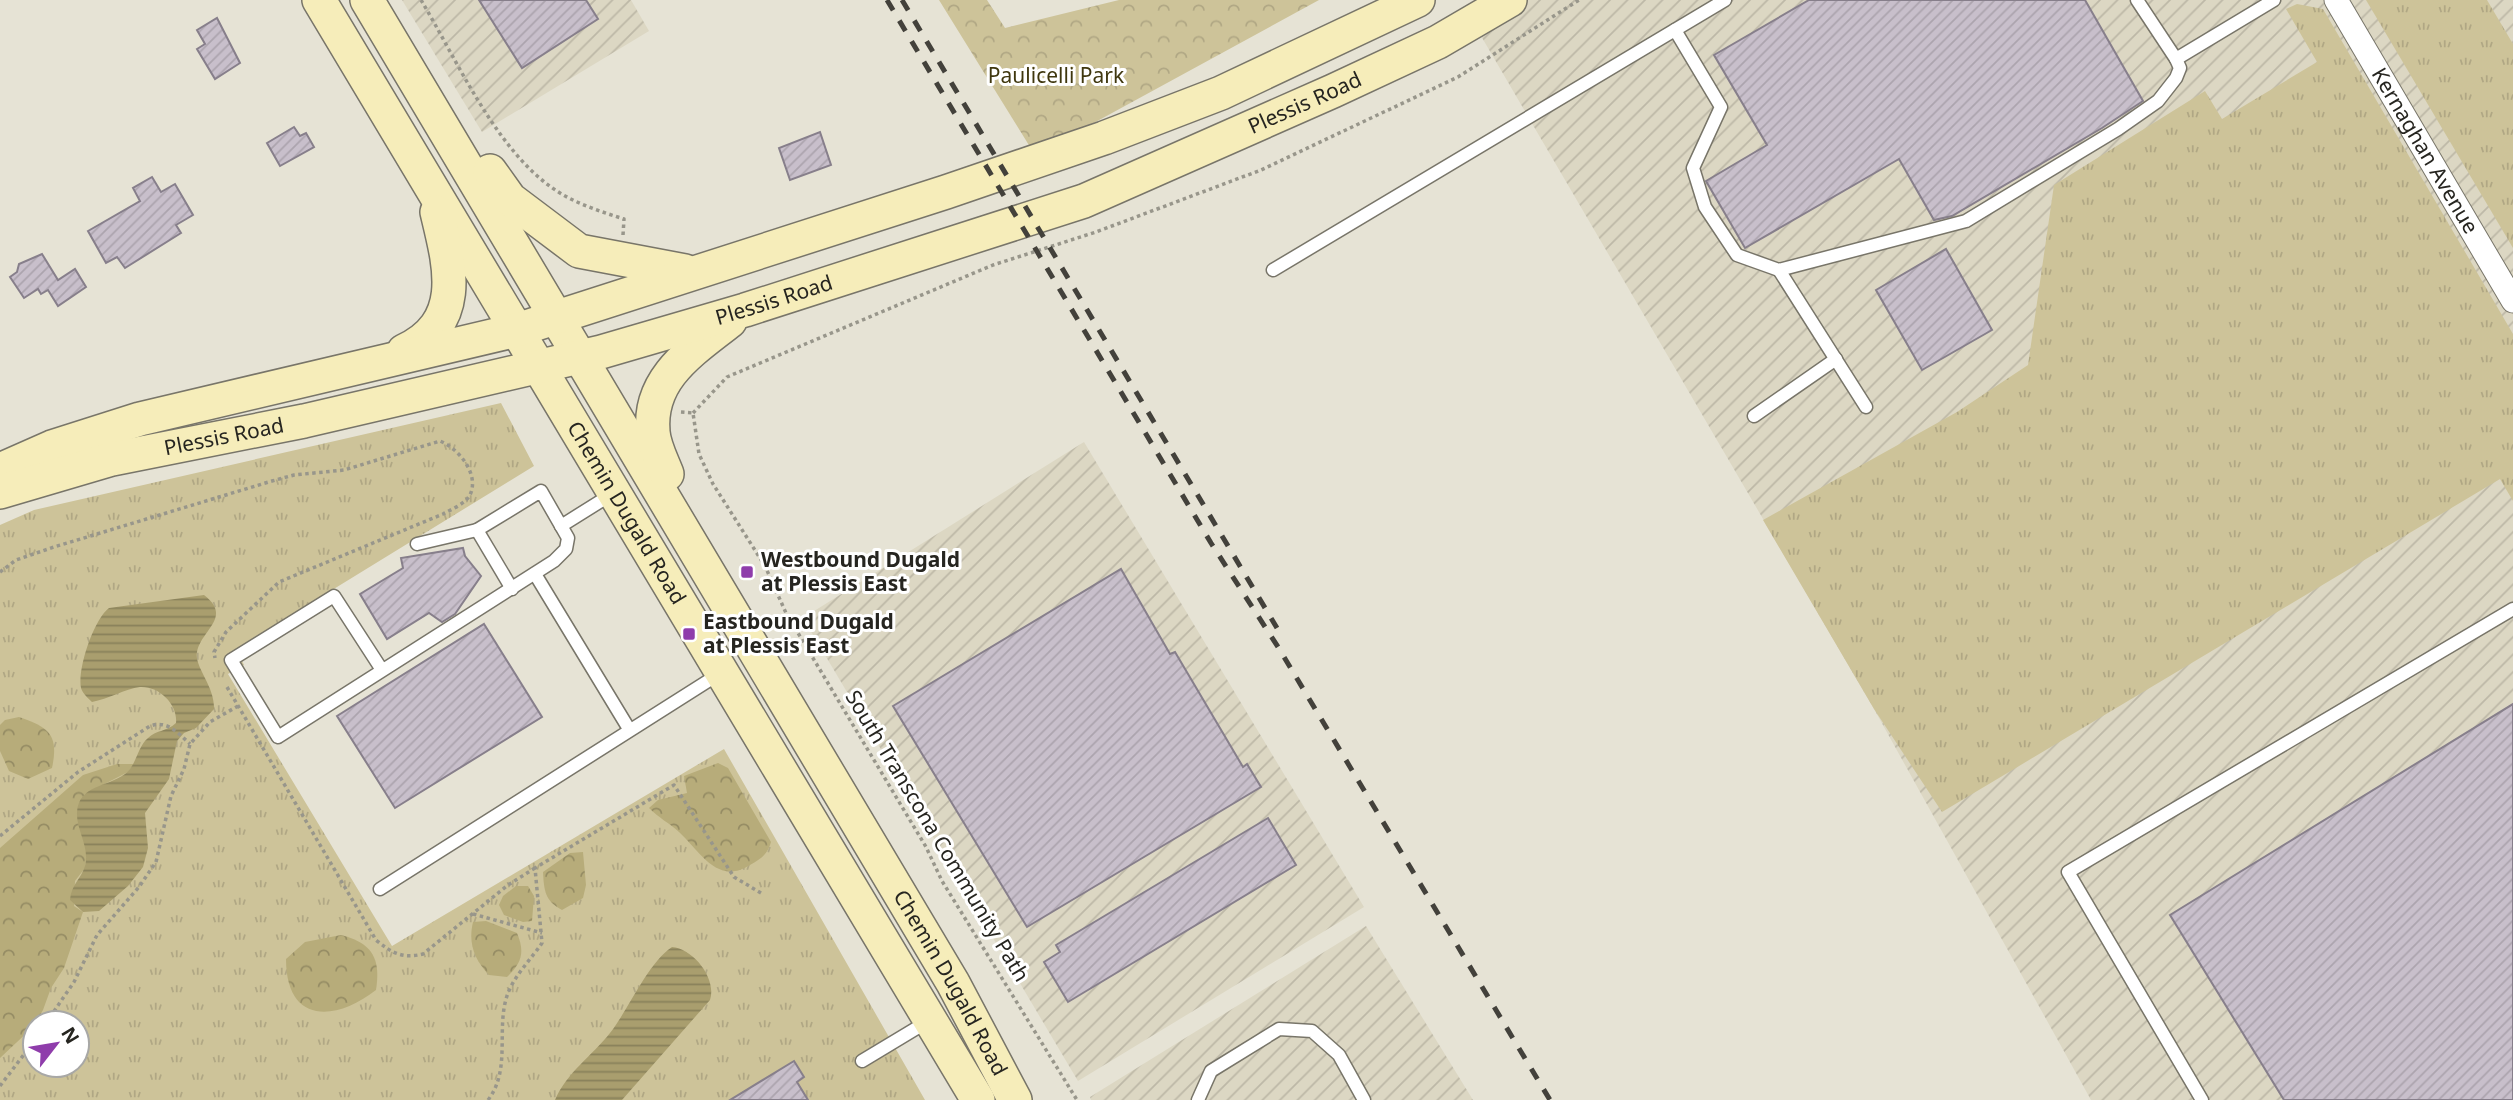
<svg xmlns="http://www.w3.org/2000/svg" width="2513" height="1100" font-family="'Noto Sans',sans-serif">
  <defs>
    <pattern id="industrial-furrows" width="10" height="10" patternUnits="userSpaceOnUse" patternTransform="scale(1.75)"><rect width="10" height="10" fill="#dcd7c3"/><path d="M-1 1l2-2M0 10L10 0M9 11l2-2" fill="none" stroke="#bdb8a7"/></pattern>
    <pattern id="grass-tufts" width="24" height="20" patternUnits="userSpaceOnUse" patternTransform="scale(1.75)"><rect width="24" height="20" fill="#cdc399"/><path d="M3 7l-1-3M5 7V3M7 7l1-3M15 17l-1-3M17 17v-4M19 17l1-3" fill="none" stroke="#b0a784"/></pattern>
    <pattern id="forest-crowns" width="20" height="18" patternUnits="userSpaceOnUse" patternTransform="scale(1.75)"><rect width="20" height="18" fill="#b7ac7a"/><path d="M2 6a3 3 0 1 1 6 0M12 15a3 3 0 1 1 6 0" fill="none" stroke="#958c64"/></pattern>
    <pattern id="park-crowns" width="20" height="18" patternUnits="userSpaceOnUse" patternTransform="scale(1.75)"><rect width="20" height="18" fill="#cdc399"/><path d="M2 6a3 3 0 1 1 6 0M12 15a3 3 0 1 1 6 0" fill="none" stroke="#b0a784"/></pattern>
    <pattern id="water-rules" width="6" height="5" patternUnits="userSpaceOnUse" patternTransform="scale(1.75)"><rect width="6" height="5" fill="#a99e6e"/><path d="M0 2.5h6" fill="none" stroke="#89815a"/></pattern>
    <pattern id="building-hatch" width="6" height="6" patternUnits="userSpaceOnUse" patternTransform="scale(1.75)"><rect width="6" height="6" fill="#c8bfcb"/><path d="M-1 1l2-2M0 6l6-6M5 7l2-2" fill="none" stroke="#aca4ae"/></pattern>
  </defs>
  <rect width="100%" height="100%" fill="#e6e3d5"/>
  <!-- industrial -->
  <g fill="url(#industrial-furrows)">
    <polygon points="402,0 631,0 649,31 482,132"/>
    <polygon points="1511,0 2513,0 2513,1100 2091,1100 1874,709 1474,24"/>
    <polygon points="1084,442 1364,907 1078,1081 803,618"/>
    <polygon points="1366,926 1473,1100 1091,1100 1090,1097"/>
  </g>
  <!-- grass -->
  <g fill="url(#grass-tufts)" fill-rule="evenodd">
    <polygon points="2366,0 2487,0 2513,44 2513,248"/>
    <polygon points="2297,4 2323,9 2513,334 2513,501 2500,479 1942,812 1874,709 1763,520 1957,412 2028,365 2054,185 2205,91 2222,119 2317,62 2286,9"/>
    <path d="M501,403l33,63 -298,183 8,16 -16,9 164,272 332,-197 201,351h-925v-575l34,-15zM35,1023h42v42h-42z"/>
  </g>
  <!-- forest -->
  <g fill="url(#forest-crowns)">
    <path d="M19,717c30,10 40,18 33,51l-24,11 -19,-8 -9,-20v-26l5,-5z"/>
    <path d="M718,763l10,5 43,74c-4,13 -9,16 -21,23 -33,21 -50,-14 -71,-33 -10,-9 -20,-14 -30,-24l9,-8 29,-7 -3,-17z"/>
    <polygon points="117,764 134,764 128,772 85,794 77,812 87,851 85,868 75,881 74,906 83,912 64,968 51,988 43,1010 33,1027 0,1058 0,848 83,775"/>
    <path d="M583,852l3,33 -3,13 -21,12c-17,-9 -18,-19 -19,-38l27,-19z"/>
    <polygon points="516,886 528,886 534,896 532,921 523,922 504,915 499,905 503,896"/>
    <path d="M486,921l31,12c8,19 5,30 -10,44l-18,-2c-15,-16 -21,-32 -16,-53z"/>
    <path d="M341,935c31,8 40,23 35,55 -41,32 -90,34 -90,-31l19,-17z"/>
  </g>
  <!-- park -->
  <polygon fill="url(#park-crowns)" points="939,0 987,0 1005,28 1119,0 1319,0 1035,155"/>
  <!-- water -->
  <g fill="url(#water-rules)">
    <path d="M204,595c29,22 -3,35 -7,57 -3,15 18,34 17,57l-18,19 -12,5 -7,8 -8,38 -24,34 3,35 -5,19 -15,19 -29,25 -16,1 -13,-12c1,-15 11,-21 15,-34 5,-20 -9,-35 -8,-54 2,-27 30,-25 48,-38 12,-9 12,-27 23,-36 8,-8 18,-6 28,-15 2,-18 -16,-37 -36,-36 -15,2 -32,12 -48,15 -4,-4 -9,-8 -11,-14 -4,-19 13,-69 28,-80z"/>
    <path d="M672,947c22,2 45,32 38,53l-88,100h-67c12,-28 37,-44 55,-67 19,-24 37,-69 62,-86z"/>
  </g>
  <!-- building -->
  <g fill="url(#building-hatch)" stroke="#877f8b" stroke-width="2">
    <polygon points="479,0 586,0 598,19 522,68"/>
    <polygon points="1809,0 2085,0 2143,101 2102,128 1952,216 1934,220 1899,159 1745,248 1706,181 1767,145 1714,55"/>
    <polygon points="217,18 240,63 215,79 197,49 205,44 197,30"/>
    <polygon points="294,127 300,136 306,133 314,147 280,166 267,143"/>
    <polygon points="820,132 831,165 790,180 779,148"/>
    <polygon points="152,177 161,192 175,184 193,215 176,225 181,233 125,268 117,257 106,263 88,231 140,201 133,188"/>
    <polygon points="1946,249 1992,330 1922,370 1876,290"/>
    <polygon points="42,254 58,280 75,269 86,287 58,306 48,290 41,294 38,289 24,298 10,277 17,272 19,264"/>
    <polygon points="463,548 465,556 481,576 455,614 442,622 429,613 387,639 360,594 403,568 401,558"/>
    <polygon points="1121,569 1170,654 1175,652 1243,767 1247,764 1261,787 1027,927 893,706"/>
    <polygon points="484,624 542,717 395,808 337,716"/>
    <polygon points="2513,704 2513,1100 2284,1100 2170,915"/>
    <polygon points="1268,818 1296,865 1068,1002 1044,962 1060,952 1056,945"/>
    <polygon points="794,1061 804,1077 797,1082 808,1100 730,1100"/>
  </g>
  <g fill="none" stroke-linecap="round" stroke-linejoin="round">
    <defs>
      <g id="service">
        <polyline points="2137,0 2176,59 2274,0"/>
        <polyline points="1675,30 1721,107 1693,168 1705,207 1737,255 1779,270 1966,221 2118,129 2158,101 2176,78 2180,68 2176,59"/>
        <polyline points="1273,270 1725,0"/>
        <polyline points="1779,270 1866,407"/>
        <polyline points="1754,416 1836,359"/>
        <polyline points="561,526 612,494"/>
        <polyline points="477,530 512,589"/>
        <polyline points="535,574 629,729"/>
        <polyline points="382,670 334,596 231,660 278,737 554,561 566,549 568,538 541,491 477,530 417,544"/>
        <polyline points="380,889 719,674"/>
        <polyline points="862,1061 930,1020"/>
        <polyline points="1198,1100 1211,1071 1279,1029 1312,1031 1339,1055 1364,1100"/>
        <polyline points="2202,1100 2068,872 2513,609"/>
      </g>
      <g id="minor">
        <path id="s1" d="M2336,0l177,301"/>
      </g>
      <g id="secondary">
        <path id="s2" d="M319,0l659,1100"/>
        <path id="s3" d="M367,0l586,983 62,117"/>
        <polyline points="490,171 510,199 579,251 685,271"/>
        <path d="M404,351c62,-29 46,-85 33,-139"/>
        <polyline points="0,470 52,447 140,419 517,330 946,192 1104,138 1221,93 1418,0"/>
        <path d="M667,474c-5,-13 -13,-28 -14,-42 -5,-54 39,-81 77,-111"/>
        <path id="s4" d="M0,492l112,-33 192,-38 297,-69 144,-42 339,-109 249,-110 105,-49 72,-42"/>
      </g>
    </defs>
    <!-- service casing -->
    <use href="#service" stroke="#787569" stroke-width="15"/>
    <!-- minor casing -->
    <use href="#minor" stroke="#787569" stroke-width="25"/>
    <!-- secondary casing -->
    <use href="#secondary" stroke="#787569" stroke-width="36"/>
    <!-- path -->
    <g stroke="#98968b" stroke-width="3.5" stroke-dasharray="3.5 3.5" stroke-linecap="butt">
      <path d="M421,0c36,60 73,146 130,187 22,16 48,24 73,32l-1,16"/>
      <polyline points="681,412 693,413 699,454 713,484 765,566 786,613 926,847 942,881 1077,1100"/>
      <polyline points="693,413 727,377 993,265 1096,232 1261,170 1458,77 1579,0"/>
      <path d="M0,572l16,-12 38,-13 218,-66 22,-6 50,-5 96,-29c18,7 40,33 30,54 -5,9 -18,14 -27,19l-164,68 -53,50 -12,20 1,6"/>
      <path d="M227,687l149,253c16,13 26,19 47,14l85,-69 27,-17"/>
      <path d="M0,836l78,-64 72,-46c17,-6 27,6 40,18"/>
      <polyline points="473,914 542,933"/>
      <polyline points="46,1023 74,982 97,935 139,887 156,862 171,796 184,769 190,744 210,722 238,706"/>
      <polyline points="0,1086 35,1040"/>
      <path d="M488,1100c24,-31 7,-73 20,-107 7,-18 24,-35 34,-50l-7,-75 139,-83 60,92 27,16"/>
    </g>
    <!-- service -->
    <use href="#service" stroke="#fff" stroke-width="12"/>
    <!-- minor -->
    <use href="#minor" stroke="#fff" stroke-width="23"/>
    <!-- secondary -->
    <use href="#secondary" stroke="#f6edba" stroke-width="33"/>
    <!-- rail -->
    <g stroke="#43413b" stroke-width="5" stroke-dasharray="12 12" stroke-linecap="butt">
      <polyline points="887,0 1211,543 1278,647 1550,1100"/>
      <polyline points="902,0 1277,628"/>
    </g>
  </g>
  <!-- markers -->
  <g fill="#8f3dab" stroke="#fff" stroke-width="2.5">
    <rect x="740" y="565" width="14" height="14" rx="3.5"/>
    <rect x="682" y="627" width="14" height="14" rx="3.5"/>
  </g>
  <g text-anchor="middle" stroke-width="6" stroke-linejoin="round" paint-order="stroke">
    <!-- park labels -->
    <g font-size="21" fill="#3f370e" stroke="#fff">
      <text x="1056" y="83">Paulicelli Park</text>
    </g>
    <!-- street labels -->
    <g font-size="21" fill="#262520" stroke="#fff">
      <text dy="7" stroke="none"><textPath href="#s4" startOffset="1365">Plessis Road</textPath></text>
      <text dy="7" stroke="none"><textPath href="#s1" startOffset="175">Kernaghan Avenue</textPath></text>
      <text dy="7" stroke="none"><textPath href="#s4" startOffset="798">Plessis Road</textPath></text>
      <text dy="7" stroke="none"><textPath href="#s4" startOffset="231">Plessis Road</textPath></text>
      <text dy="7" stroke="none"><textPath href="#s2" startOffset="598">Chemin Dugald Road</textPath></text>
      <text transform="translate(937 836) rotate(59)" y="7">South Transcona Community Path</text>
      <text dy="7" stroke="none"><textPath href="#s3" startOffset="1143">Chemin Dugald Road</textPath></text>
    </g>
    <!-- poi labels -->
    <g font-size="21" font-weight="bold" fill="#262520" stroke="#fff" text-anchor="start">
      <text x="761" y="567">Westbound Dugald<tspan x="761" dy="24">at Plessis East</tspan></text>
      <text x="703" y="629">Eastbound Dugald<tspan x="703" dy="24">at Plessis East</tspan></text>
    </g>
  </g>
  <!-- north arrow -->
  <g transform="translate(56 1044) rotate(59)"><circle r="33" fill="#ffffff" stroke="#a8a8a6" stroke-width="2"/>
  <path d="M0-5L12 26L0 18L-12 26Z" fill="#8f3dab"/>
  <text y="-10" font-size="19" font-weight="bold" text-anchor="middle" fill="#262520">N</text>
  </g>
</svg>
